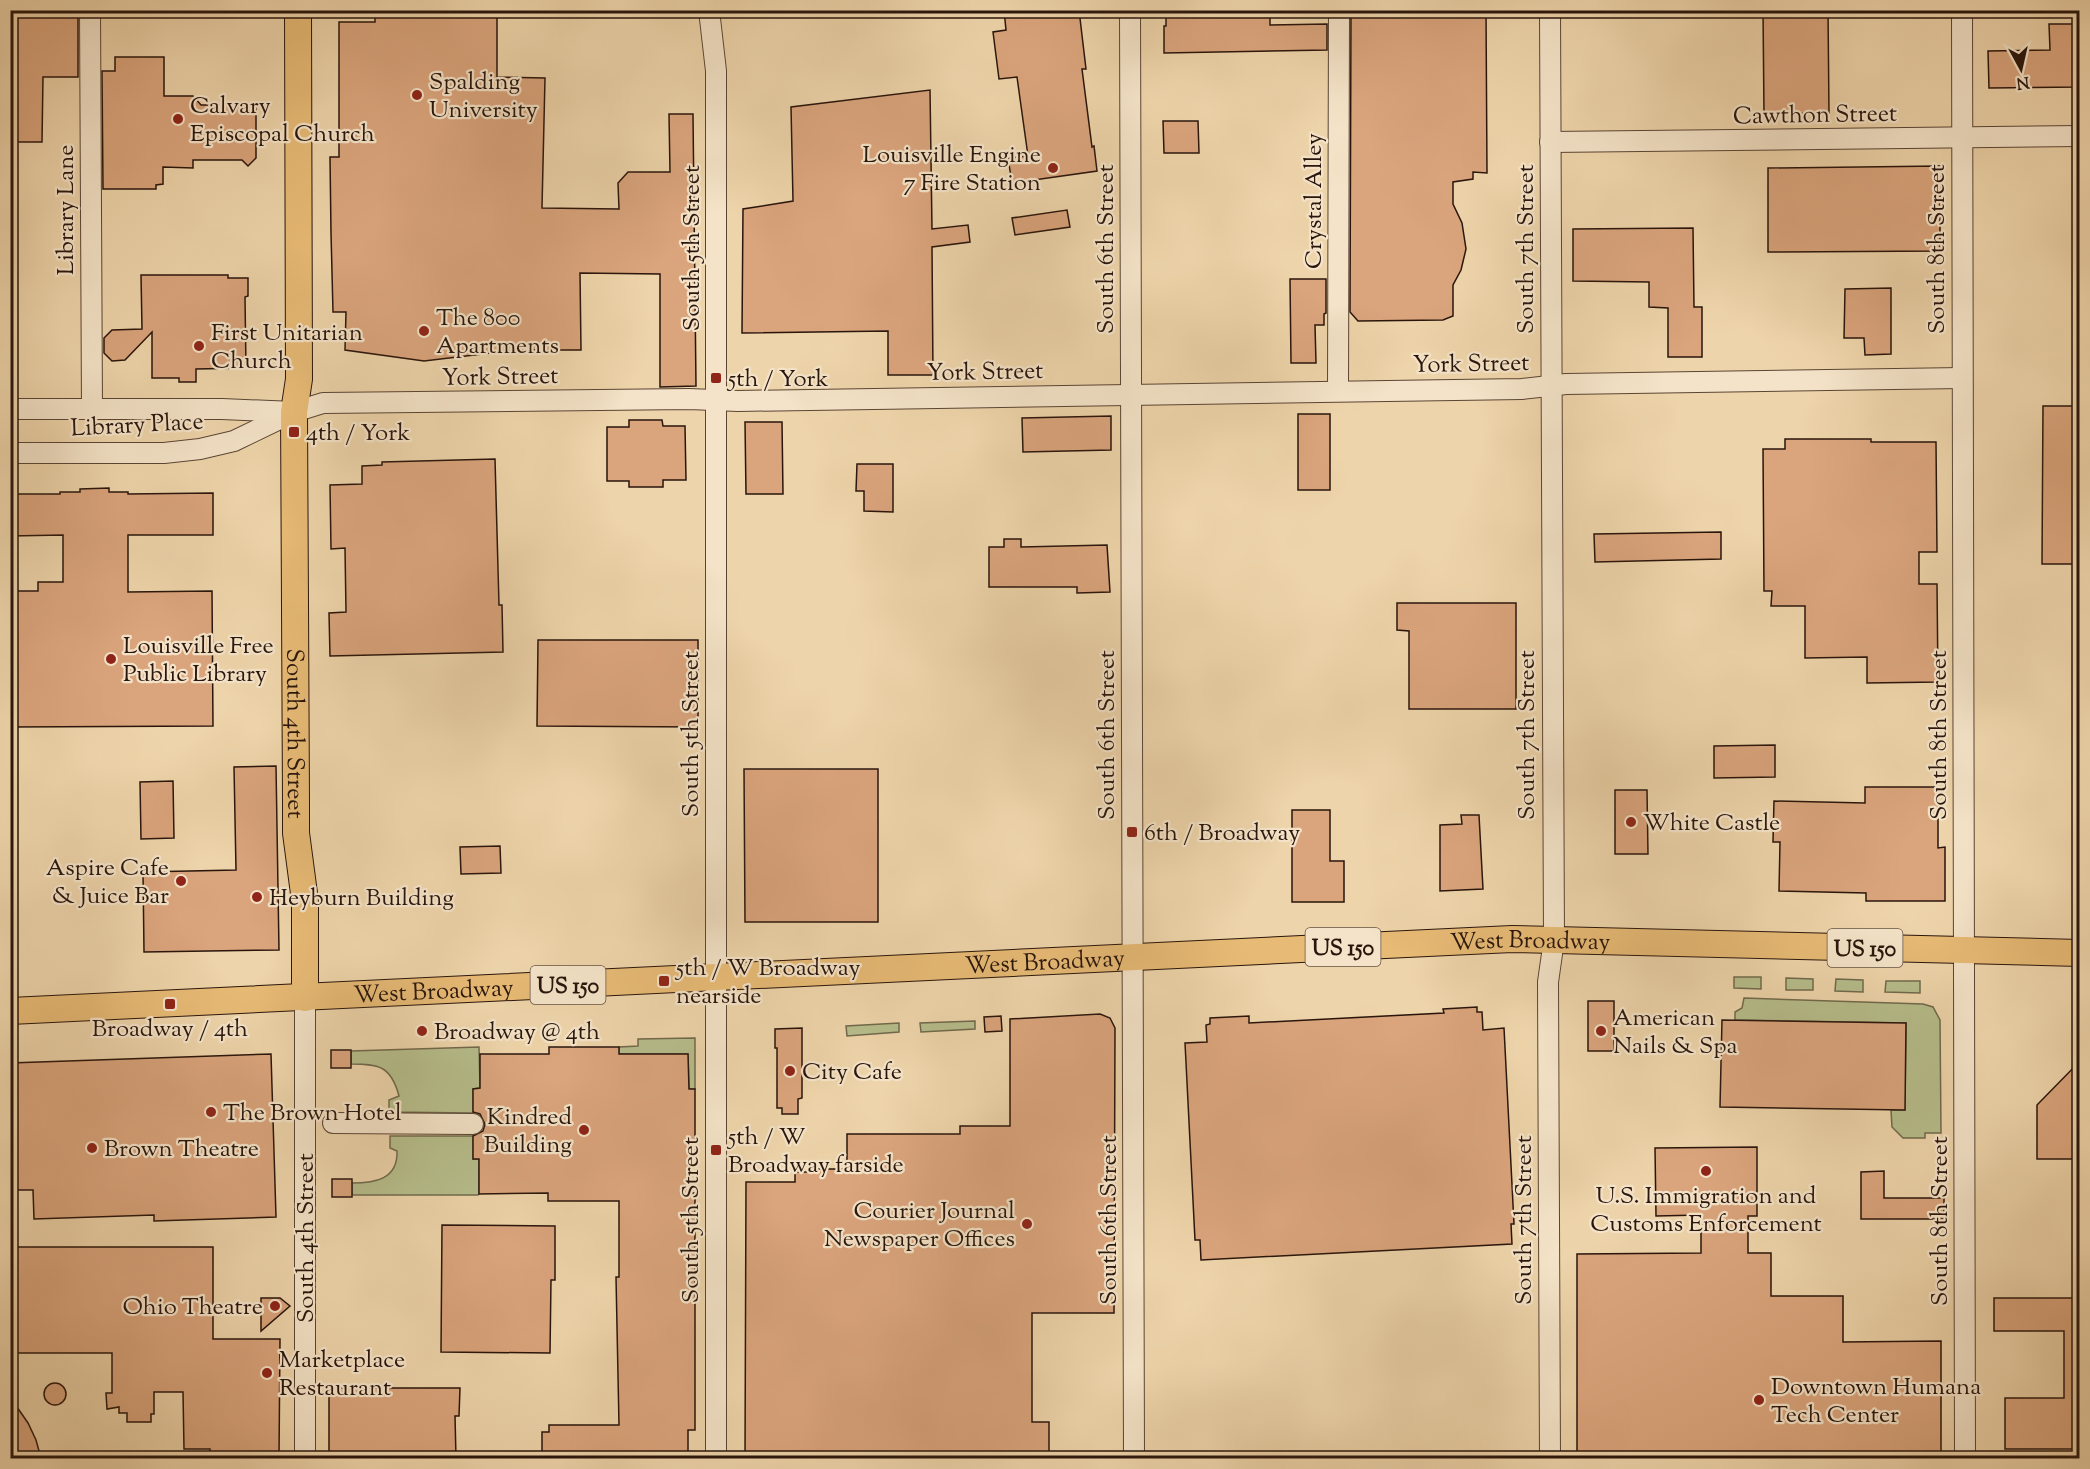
<svg xmlns="http://www.w3.org/2000/svg" width="2090" height="1469" font-family="'Sorts Mill Goudy',serif">
  <rect width="100%" height="100%" fill="#eed4aa"/>
  <filter id="stains"><feTurbulence type="fractalNoise" baseFrequency=".00333" numOctaves="4"/><feColorMatrix values="0 0 0 0 .2 0 0 0 0 .09 0 0 0 0 .02 0 0 0 .5 -.17"/></filter>
  <radialGradient id="worn" r=".72"><stop offset=".6" stop-color="#630" stop-opacity="0"/><stop offset="1" stop-color="#630" stop-opacity=".3"/></radialGradient>
  <!-- green -->
  <g fill="#b6bd8b" stroke="#70694c" stroke-width="1.5">
    <polygon points="1734,977 1761,977 1761,989 1734,988"/>
    <polygon points="1786,978 1813,979 1813,990 1786,990"/>
    <polygon points="1836,979 1863,980 1863,992 1835,991"/>
    <polygon points="1886,981 1920,981 1920,993 1885,992"/>
    <polygon points="1744,998 1923,1004 1933,1007 1940,1020 1941,1133 1925,1133 1925,1138 1903,1138 1892,1127 1891,1110 1905,1110 1906,1023 1735,1020 1735,1012 1742,1008"/>
    <polygon points="975,1021 975,1029 921,1032 920,1023"/>
    <polygon points="899,1023 899,1032 847,1036 846,1026"/>
    <polygon points="695,1038 695,1089 689,1089 688,1054 619,1054 619,1047 638,1046 638,1039"/>
    <path d="M479,1047l1,41 -7,1v24l-84,-1v-12l10,-4c-8,-30 -20,-32 -48,-32v-13z"/>
    <path d="M390,1136h83v23h6v35l-1,1h-126v-12c22,0 46,-3 45,-32l-7,-3z"/>
  </g>
  <!-- building -->
  <g fill="#daa47c" stroke="#29150c" stroke-width="1.5">
    <polygon points="10,10 78,10 78,77 43,77 42,142 10,142"/>
    <polygon points="375,10 497,10 497,77 545,78 542,208 619,209 618,183 628,172 670,172 669,114 693,114 696,386 660,387 660,274 580,273 581,350 516,350 424,361 345,350 346,312 333,312 331,233 330,157 339,157 339,22 375,22"/>
    <polygon points="1004,10 1019,10 1019,12 1079,10 1086,69 1082,69 1092,147 1094,146 1097,171 1012,183 1008,158 1028,156 1017,77 999,79 993,32 1006,30"/>
    <polygon points="1166,10 1270,10 1270,25 1327,24 1327,50 1164,53 1164,26 1166,26"/>
    <polygon points="1351,10 1486,10 1487,173 1473,172 1473,179 1453,182 1453,204 1462,223 1466,249 1461,270 1453,285 1453,316 1443,320 1358,321 1350,312"/>
    <polygon points="1763,10 1828,10 1829,113 1764,114"/>
    <polygon points="2049,24 2079,24 2079,87 1989,88 1988,51 2050,50"/>
    <polygon points="115,57 164,57 164,96 193,96 201,105 256,105 256,158 248,166 242,160 193,160 193,168 163,167 163,184 156,185 156,189 103,189 102,71 115,71"/>
    <polygon points="930,90 932,229 968,225 970,242 932,247 933,375 888,375 888,331 742,333 743,209 793,201 791,107"/>
    <polygon points="1163,121 1198,121 1199,153 1164,153"/>
    <polygon points="1940,166 1940,251 1768,252 1768,168"/>
    <polygon points="1067,210 1070,227 1015,235 1012,218"/>
    <polygon points="1693,228 1694,307 1702,307 1702,357 1668,357 1668,308 1649,307 1649,282 1573,281 1573,229"/>
    <polygon points="141,275 228,275 228,278 248,278 248,296 245,297 246,368 196,369 196,382 179,382 179,378 152,378 152,332 125,360 112,361 104,353 104,338 112,330 142,329"/>
    <polygon points="1290,279 1326,279 1326,313 1324,314 1324,325 1315,325 1316,363 1291,363"/>
    <polygon points="1891,288 1891,354 1865,355 1864,338 1844,338 1845,289"/>
    <polygon points="2043,406 2079,406 2079,564 2042,564"/>
    <rect x="1298" y="414" width="32" height="76"/>
    <polygon points="1111,416 1111,450 1023,452 1022,418"/>
    <polygon points="629,420 662,420 663,426 685,426 686,480 663,480 663,487 629,487 629,481 607,481 607,427 629,427"/>
    <polygon points="745,422 782,422 783,494 746,494"/>
    <polygon points="1785,439 1871,439 1871,442 1936,442 1937,552 1919,552 1919,584 1937,584 1938,682 1867,683 1867,657 1805,658 1805,606 1771,606 1772,591 1764,591 1763,449 1785,449"/>
    <polygon points="495,459 499,605 502,605 503,652 330,656 329,613 346,612 345,548 331,549 330,485 362,484 362,466 382,465 382,462"/>
    <polygon points="857,464 893,464 893,512 864,511 864,491 856,491"/>
    <polygon points="109,488 109,492 128,492 128,494 213,493 213,535 128,535 128,592 212,591 213,726 10,727 10,591 38,591 38,582 63,582 63,535 10,536 10,494 60,494 60,492 80,492 80,489"/>
    <polygon points="1721,532 1721,559 1595,562 1594,534"/>
    <polygon points="1004,539 1021,539 1021,547 1107,545 1110,592 1077,593 1077,587 989,587 989,547 1004,547"/>
    <polygon points="1397,603 1516,603 1516,709 1409,709 1409,631 1397,630"/>
    <polygon points="538,640 698,640 698,727 537,726"/>
    <polygon points="1775,745 1775,777 1714,778 1714,746"/>
    <polygon points="276,766 279,950 144,952 143,872 236,870 234,767"/>
    <polygon points="744,769 878,769 878,922 745,922"/>
    <polygon points="173,781 174,838 141,839 140,782"/>
    <polygon points="1865,787 1938,787 1938,848 1945,847 1945,901 1866,901 1866,893 1779,891 1780,842 1773,842 1774,801 1865,803"/>
    <polygon points="1615,790 1647,790 1648,854 1615,854"/>
    <polygon points="1292,810 1330,810 1330,861 1344,861 1344,902 1292,902"/>
    <polygon points="1461,815 1479,815 1483,889 1440,891 1440,825 1462,824"/>
    <polygon points="500,846 501,873 461,874 460,847"/>
    <rect x="1588" y="1001" width="26" height="50"/>
    <polygon points="1477,1007 1477,1012 1482,1012 1483,1030 1504,1028 1514,1224 1511,1224 1512,1244 1201,1260 1200,1240 1195,1240 1185,1043 1207,1042 1206,1025 1210,1024 1210,1018 1249,1016 1249,1023 1444,1013 1443,1009"/>
    <polygon points="1100,1014 1110,1018 1115,1028 1114,1313 1032,1313 1032,1422 1049,1422 1049,1458 745,1458 746,1182 795,1182 795,1172 817,1172 818,1169 847,1169 847,1134 960,1134 960,1126 1010,1126 1010,1019"/>
    <polygon points="1001,1016 1002,1031 985,1032 984,1017"/>
    <polygon points="1722,1020 1906,1023 1905,1110 1720,1107"/>
    <polygon points="802,1028 802,1098 798,1099 798,1114 782,1114 782,1108 777,1108 777,1048 775,1048 775,1029"/>
    <polygon points="549,1047 619,1047 619,1054 688,1054 689,1089 695,1089 695,1159 688,1159 688,1193 695,1193 695,1430 688,1430 688,1458 542,1458 542,1432 549,1432 549,1425 619,1425 616,1277 619,1277 619,1201 548,1201 548,1193 479,1194 479,1159 473,1159 473,1136 483,1131 485,1124 480,1114 473,1112 473,1089 480,1088 480,1054 549,1054"/>
    <rect x="331" y="1050" width="20" height="18"/>
    <polygon points="271,1054 276,1217 154,1221 154,1215 34,1219 33,1190 10,1190 10,1063"/>
    <polygon points="2079,1062 2079,1159 2037,1159 2037,1105"/>
    <polygon points="1757,1147 1757,1216 1748,1216 1748,1253 1771,1253 1771,1296 1843,1296 1843,1342 1941,1341 1941,1458 1577,1458 1577,1254 1701,1253 1701,1215 1656,1216 1655,1148"/>
    <polygon points="1884,1171 1884,1198 1944,1198 1944,1219 1861,1219 1861,1172"/>
    <rect x="332" y="1179" width="20" height="18"/>
    <polygon points="442,1225 555,1226 555,1280 551,1280 550,1353 441,1352"/>
    <polygon points="10,1247 213,1247 213,1339 280,1339 279,1458 210,1458 210,1449 184,1449 183,1392 154,1392 154,1414 151,1414 151,1422 127,1422 127,1413 119,1413 119,1407 107,1409 106,1393 112,1393 112,1353 10,1353"/>
    <polygon points="261,1298 280,1298 290,1306 261,1331"/>
    <polygon points="1994,1298 2079,1298 2079,1449 2005,1449 2005,1398 2064,1398 2064,1331 1994,1331"/>
    <circle cx="55" cy="1394" r="11"/>
    <polygon points="329,1388 460,1388 459,1416 455,1416 456,1458 329,1458"/>
    <polygon points="10,1397 28,1423 36,1440 41,1458 10,1458"/>
  </g>
  <g fill="none" stroke-linecap="round" stroke-linejoin="round">
    <defs>
      <g id="minor">
        <polyline points="90,10 92,409"/>
        <polyline points="709,10 716,71 716,1458"/>
        <polyline points="1130,10 1134,1458"/>
        <polyline points="1962,10 1965,1458"/>
        <polyline points="1550,142 2080,136"/>
        <polyline points="1338,391 1339,10"/>
        <polyline points="10,409 222,409 294,412 323,403 689,399 738,401 1522,389 1566,384 1962,378"/>
        <polyline points="10,453 164,453 200,449 234,441 294,412"/>
        <polyline points="305,998 305,1458"/>
        <polyline points="333,1123 473,1124"/>
        <polyline points="1550,1458 1548,982 1554,940 1550,10"/>
      </g>
      <g id="major">
        <path id="s1" d="M298,10l1,369 -5,33 2,388v33l9,68v97"/>
        <path id="s2" d="M10,1011l1502,-72 568,14"/>
      </g>
    </defs>
    <!-- minor casing -->
    <use href="#minor" stroke="#5a4534" stroke-width="22"/>
    <!-- major casing -->
    <use href="#major" stroke="#29150c" stroke-width="28"/>
    <!-- minor -->
    <use href="#minor" stroke="#f4e3c8" stroke-width="20"/>
    <!-- major -->
    <use href="#major" stroke="#e7ba75" stroke-width="26"/>
  </g>
  <!-- markers -->
  <g fill="#8f2418" stroke="#f4e3c8" stroke-width="2">
    <circle cx="417" cy="95" r="6"/>
    <circle cx="178" cy="119" r="6"/>
    <circle cx="1053" cy="168" r="6"/>
    <circle cx="424" cy="331" r="6"/>
    <circle cx="199" cy="346" r="6"/>
    <rect x="710" y="372" width="12" height="12" rx="3"/>
    <rect x="288" y="426" width="12" height="12" rx="3"/>
    <circle cx="111" cy="659" r="6"/>
    <circle cx="1631" cy="822" r="6"/>
    <rect x="1126" y="826" width="12" height="12" rx="3"/>
    <circle cx="181" cy="881" r="6"/>
    <circle cx="257" cy="897" r="6"/>
    <rect x="658" y="975" width="12" height="12" rx="3"/>
    <rect x="164" y="998" width="12" height="12" rx="3"/>
    <circle cx="422" cy="1031" r="6"/>
    <circle cx="1601" cy="1031" r="6"/>
    <circle cx="790" cy="1071" r="6"/>
    <circle cx="211" cy="1112" r="6"/>
    <circle cx="584" cy="1130" r="6"/>
    <circle cx="92" cy="1148" r="6"/>
    <rect x="710" y="1144" width="12" height="12" rx="3"/>
    <circle cx="1706" cy="1171" r="6"/>
    <circle cx="1027" cy="1224" r="6"/>
    <circle cx="275" cy="1306" r="6"/>
    <circle cx="267" cy="1373" r="6"/>
    <circle cx="1759" cy="1400" r="6"/>
  </g>
  <g text-anchor="middle" stroke-width="4.5" stroke-linejoin="round" paint-order="stroke">
    <!-- shield labels -->
    <g fill="#f4e3c8" stroke="#665344" stroke-width="1.5">
      <rect x="1305.5" y="928" width="75" height="38" rx="4.5"/>
      <rect x="1827.5" y="929" width="75" height="38" rx="4.5"/>
      <rect x="530.5" y="966" width="75" height="38" rx="4.5"/>
    </g>
    <g font-size="22" font-weight="bold" fill="#29150c">
      <text x="1343" y="955">US 150</text>
      <text x="1865" y="956">US 150</text>
      <text x="568" y="993">US 150</text>
    </g>
    <!-- poi labels -->
    <g font-size="24" fill="#29150c" stroke="#f4e3c8" text-anchor="start">
      <text x="429" y="89">Spalding<tspan x="429" dy="28">University</tspan></text>
      <text x="190" y="113">Calvary<tspan x="190" dy="28">Episcopal Church</tspan></text>
      <text x="1041" y="162" text-anchor="end">Louisville Engine<tspan x="1041" dy="28">7 Fire Station</tspan></text>
      <text x="436" y="325">The 800<tspan x="436" dy="28">Apartments</tspan></text>
      <text x="211" y="340">First Unitarian<tspan x="211" dy="28">Church</tspan></text>
      <text x="728" y="386">5th / York</text>
      <text x="306" y="440">4th / York</text>
      <text x="123" y="653">Louisville Free<tspan x="123" dy="28">Public Library</tspan></text>
      <text x="1643" y="830">White Castle</text>
      <text x="1144" y="840">6th / Broadway</text>
      <text x="169" y="875" text-anchor="end">Aspire Cafe<tspan x="169" dy="28">&amp; Juice Bar</tspan></text>
      <text x="269" y="905">Heyburn Building</text>
      <text x="676" y="975">5th / W Broadway<tspan x="676" dy="28">nearside</tspan></text>
      <text x="1613" y="1025">American<tspan x="1613" dy="28">Nails &amp; Spa</tspan></text>
      <text x="170" y="1036" text-anchor="middle">Broadway / 4th</text>
      <text x="434" y="1039">Broadway @ 4th</text>
      <text x="802" y="1079">City Cafe</text>
      <text x="223" y="1120">The Brown Hotel</text>
      <text x="572" y="1124" text-anchor="end">Kindred<tspan x="572" dy="28">Building</tspan></text>
      <text x="728" y="1144">5th / W<tspan x="728" dy="28">Broadway farside</tspan></text>
      <text x="104" y="1156">Brown Theatre</text>
      <text x="1706" y="1203" text-anchor="middle">U.S. Immigration and<tspan x="1706" dy="28">Customs Enforcement</tspan></text>
      <text x="1015" y="1218" text-anchor="end">Courier Journal<tspan x="1015" dy="28">Newspaper Offices</tspan></text>
      <text x="263" y="1314" text-anchor="end">Ohio Theatre</text>
      <text x="279" y="1367">Marketplace<tspan x="279" dy="28">Restaurant</tspan></text>
      <text x="1771" y="1394">Downtown Humana<tspan x="1771" dy="28">Tech Center</tspan></text>
    </g>
    <!-- street labels -->
    <g font-size="24" fill="#29150c" stroke="#f4e3c8">
      <text transform="translate(1815 114) rotate(-1)" y="8">Cawthon Street</text>
      <text transform="translate(1313 201) rotate(-90)" y="8">Crystal Alley</text>
      <text transform="translate(65 210) rotate(-90)" y="8">Library Lane</text>
      <text transform="translate(691 248) rotate(-90)" y="8">South 5th Street</text>
      <text transform="translate(1105 249) rotate(-90)" y="8">South 6th Street</text>
      <text transform="translate(1525 249) rotate(-90)" y="8">South 7th Street</text>
      <text transform="translate(1936 249) rotate(-90)" y="8">South 8th Street</text>
      <text transform="translate(1471 363) rotate(-1)" y="8">York Street</text>
      <text transform="translate(985 371) rotate(-1)" y="8">York Street</text>
      <text transform="translate(500 376) rotate(-1)" y="8">York Street</text>
      <text transform="translate(137 424) rotate(-3)" y="8">Library Place</text>
      <text transform="translate(690 734) rotate(-90)" y="8">South 5th Street</text>
      <text dy="8" stroke="none"><textPath href="#s1" startOffset="724">South 4th Street</textPath></text>
      <text transform="translate(1106 735) rotate(-90)" y="8">South 6th Street</text>
      <text transform="translate(1526 735) rotate(-90)" y="8">South 7th Street</text>
      <text transform="translate(1938 735) rotate(-90)" y="8">South 8th Street</text>
      <text dy="8" stroke="none"><textPath href="#s2" startOffset="1522">West Broadway</textPath></text>
      <text dy="8" stroke="none"><textPath href="#s2" startOffset="1036">West Broadway</textPath></text>
      <text dy="8" stroke="none"><textPath href="#s2" startOffset="424">West Broadway</textPath></text>
      <text transform="translate(690 1220) rotate(-90)" y="8">South 5th Street</text>
      <text transform="translate(1108 1220) rotate(-90)" y="8">South 6th Street</text>
      <text transform="translate(1523 1220) rotate(-90)" y="8">South 7th Street</text>
      <text transform="translate(1939 1221) rotate(-90)" y="8">South 8th Street</text>
      <text transform="translate(305 1238) rotate(-90)" y="8">South 4th Street</text>
    </g>
  </g>
  <!-- margin -->
  <rect width="2090" height="1469" fill="none" stroke="#eed4aa" stroke-width="36"/>
  <rect x="12" y="12" width="2066" height="1445" fill="none" stroke="#29150c" stroke-width="3"/>
  <rect x="18" y="18" width="2054" height="1433" fill="none" stroke="#29150c" stroke-width="1.5"/>
  <!-- north arrow -->
  <g transform="translate(2021 69) rotate(172)" stroke="#f4e3c8" stroke-width="4.5" paint-order="stroke">
  <path d="M0-4.5L10 22L0 15L-10 22Z" fill="#29150c"/>
  <text y="-9" font-size="16" font-weight="bold" text-anchor="middle" fill="#29150c">N</text>
  </g>
  <rect width="100%" height="100%" filter="url(#stains)"/>
  <rect width="100%" height="100%" fill="url(#worn)"/>
</svg>
